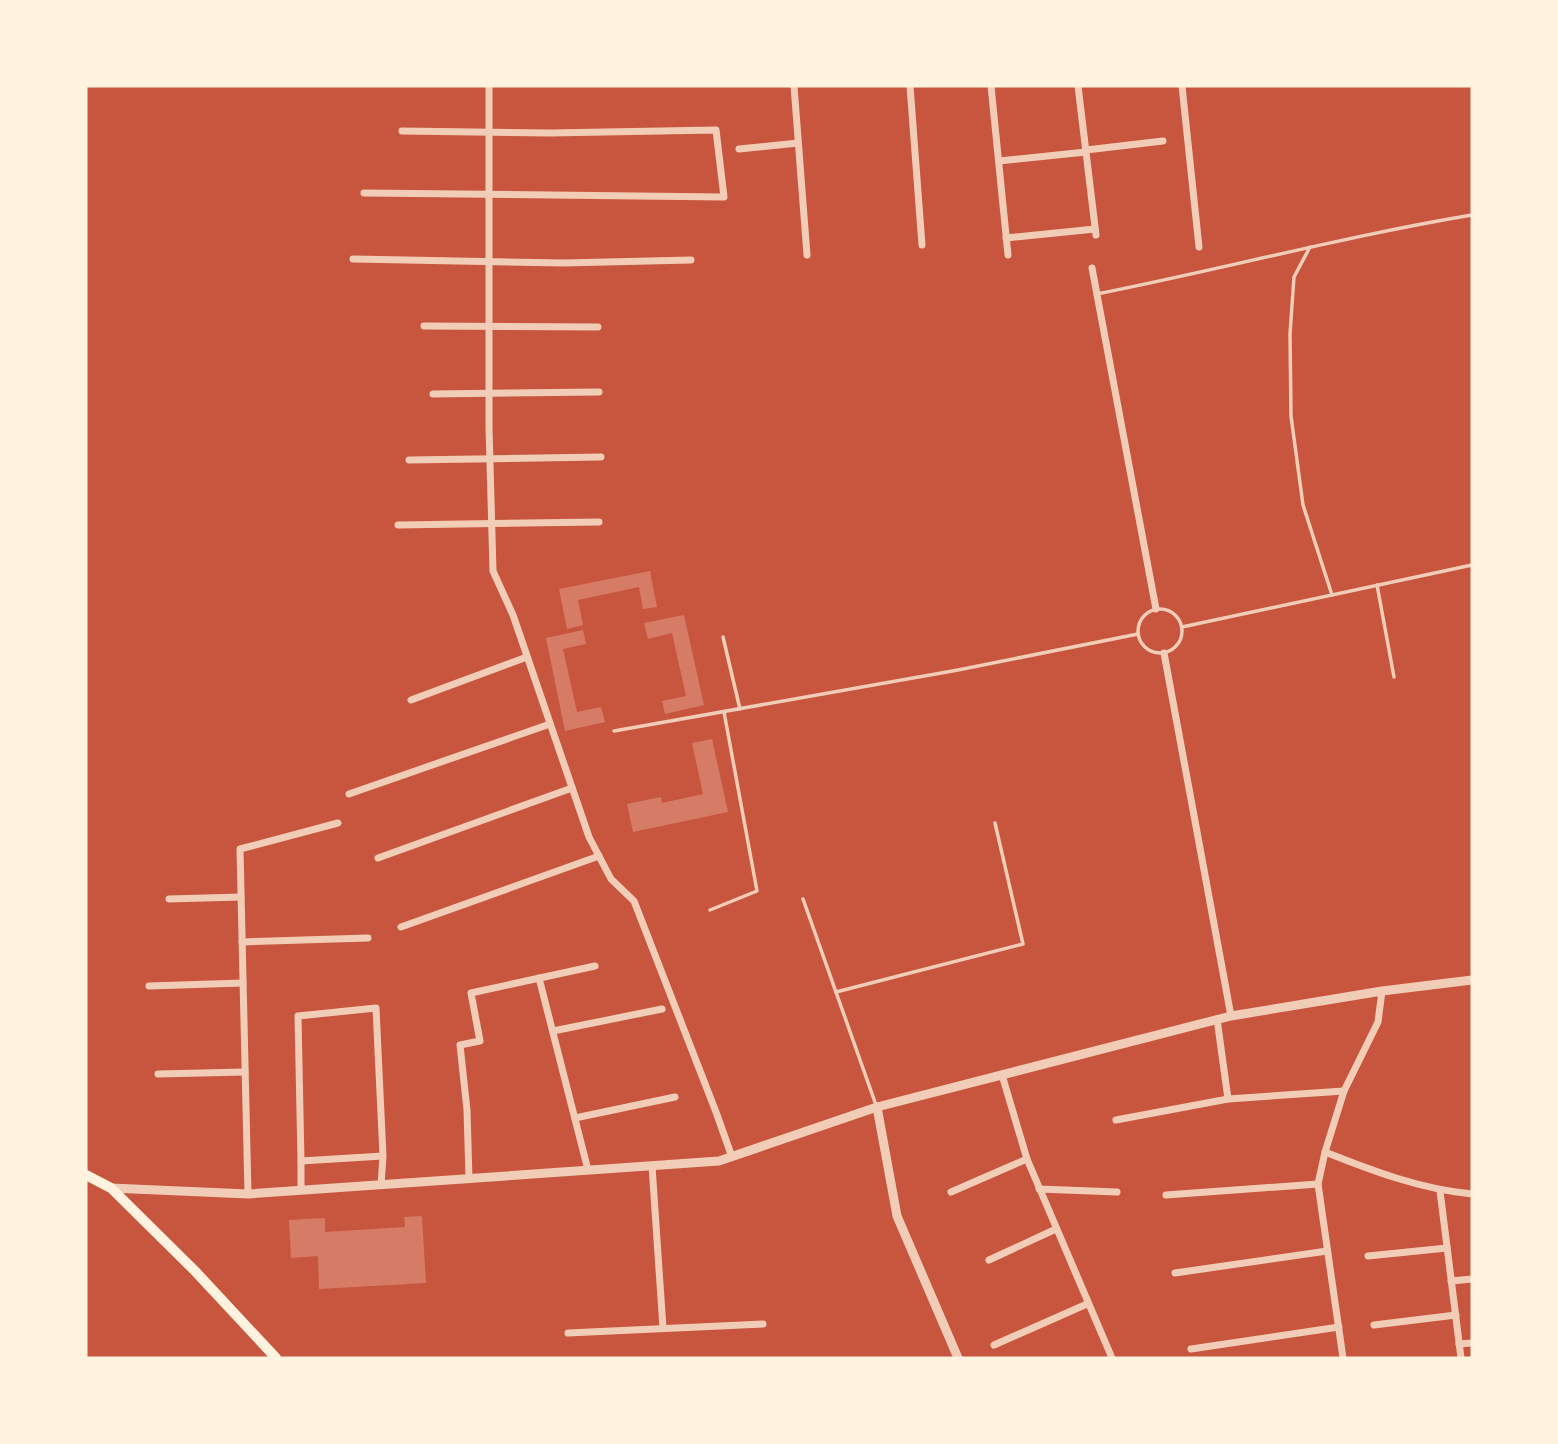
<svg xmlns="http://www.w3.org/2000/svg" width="1558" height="1444" font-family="Merriweather,serif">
  <rect width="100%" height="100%" fill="#c8553d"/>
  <!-- building -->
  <g fill="#d67c66">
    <polygon points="650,571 657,607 643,609 639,587 578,600 583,625 567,629 559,589"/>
    <polygon points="684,615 704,705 665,714 662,701 686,696 672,633 648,639 644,623"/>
    <polygon points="583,630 586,644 563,649 577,712 601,707 605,722 565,731 546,638"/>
    <polygon points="712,739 728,812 633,832 627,804 661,797 662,803 703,794 692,743"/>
    <polygon points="422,1216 426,1283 319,1289 318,1256 291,1258 289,1220 325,1218 325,1232 405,1227 404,1217"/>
  </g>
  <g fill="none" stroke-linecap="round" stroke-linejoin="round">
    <!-- service -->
    <g stroke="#f1ccb7" stroke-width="3.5">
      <polyline points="1310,247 1294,277 1290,334 1291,416 1303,505 1332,595"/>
      <path d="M1097,294c126,-25 249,-58 375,-79"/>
      <polyline points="1377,585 1394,677"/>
      <circle cx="1160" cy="631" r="22"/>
      <polyline points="1182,627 1472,565"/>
      <polyline points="723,637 740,709"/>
      <polyline points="614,731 958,670 1138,634"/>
      <polyline points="803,899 876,1105"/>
      <polyline points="710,910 757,891 724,712"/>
      <polyline points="836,992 1023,944 995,823"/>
    </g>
    <!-- minor -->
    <g stroke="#f1ccb7" stroke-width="7">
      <polyline points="489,86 489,427 493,571 513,615 589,837 611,879 634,901 716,1112 732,1157"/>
      <polyline points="794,86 807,255"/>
      <polyline points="910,86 922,245"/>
      <polyline points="991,86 1008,255"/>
      <polyline points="1078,86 1096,235"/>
      <polyline points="1182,86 1199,247"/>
      <polyline points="739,149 798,143"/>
      <polyline points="1086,150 1163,141"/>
      <polyline points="999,161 1086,152"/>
      <polyline points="364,193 724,197 716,130 550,133 402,131"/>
      <polyline points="1006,238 1095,229"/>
      <polyline points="353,259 563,263 691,260"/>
      <polyline points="1092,268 1156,609"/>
      <polyline points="424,326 598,327"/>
      <polyline points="433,394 599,392"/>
      <polyline points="409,460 601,457"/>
      <polyline points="398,525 599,522"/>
      <polyline points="1164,653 1231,1016"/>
      <polyline points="411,700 527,657"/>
      <polyline points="349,794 550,724"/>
      <polyline points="378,858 572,788"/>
      <polyline points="169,899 241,897"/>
      <polyline points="401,927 599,856"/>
      <polyline points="242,942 368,938"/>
      <polyline points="539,978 588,1170"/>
      <polyline points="149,986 243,983"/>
      <polyline points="1217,1019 1228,1099"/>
      <polyline points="553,1031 662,1009"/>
      <polyline points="158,1074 245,1072"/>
      <polyline points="1002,1075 1027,1159 1112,1358"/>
      <polyline points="575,1118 675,1097"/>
      <polyline points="1116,1120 1228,1099 1344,1091"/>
      <path d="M1325,1152c48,19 95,37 147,42"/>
      <polyline points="301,1161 301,1190"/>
      <polyline points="652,1166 663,1328"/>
      <polyline points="469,1179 467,1110 460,1045 480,1041 471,993 595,966"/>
      <polyline points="381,1185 383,1156 376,1008 298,1016 301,1161 383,1156"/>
      <polyline points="1039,1189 1117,1192"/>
      <polyline points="1440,1191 1461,1358"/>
      <polyline points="951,1192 1027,1159"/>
      <polyline points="248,1194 240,849 338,823"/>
      <polyline points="1166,1195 1318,1184"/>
      <polyline points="1368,1256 1447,1248"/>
      <polyline points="989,1260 1056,1229"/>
      <polyline points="1175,1273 1327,1251"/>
      <polyline points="1451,1281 1472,1279"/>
      <polyline points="1374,1325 1456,1315"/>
      <polyline points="568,1333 763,1324"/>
      <polyline points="1459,1344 1472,1343"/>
      <polyline points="994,1345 1087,1304"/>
      <polyline points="1191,1349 1339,1327"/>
      <polyline points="1343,1358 1318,1184 1325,1152 1344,1091 1378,1022 1382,991"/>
    </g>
    <!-- tertiary -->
    <g stroke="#f1ccb7" stroke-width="9">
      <polyline points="877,1107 897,1216 958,1358"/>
      <polyline points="111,1188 248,1194 719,1161 877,1107 1231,1016 1382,991 1472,980"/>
    </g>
    <!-- primary -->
    <polyline stroke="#fff3e0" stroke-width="10" points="86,1175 111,1188 195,1271 276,1358"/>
  </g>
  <!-- border -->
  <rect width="1558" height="1444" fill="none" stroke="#fff3e0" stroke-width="175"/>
</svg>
